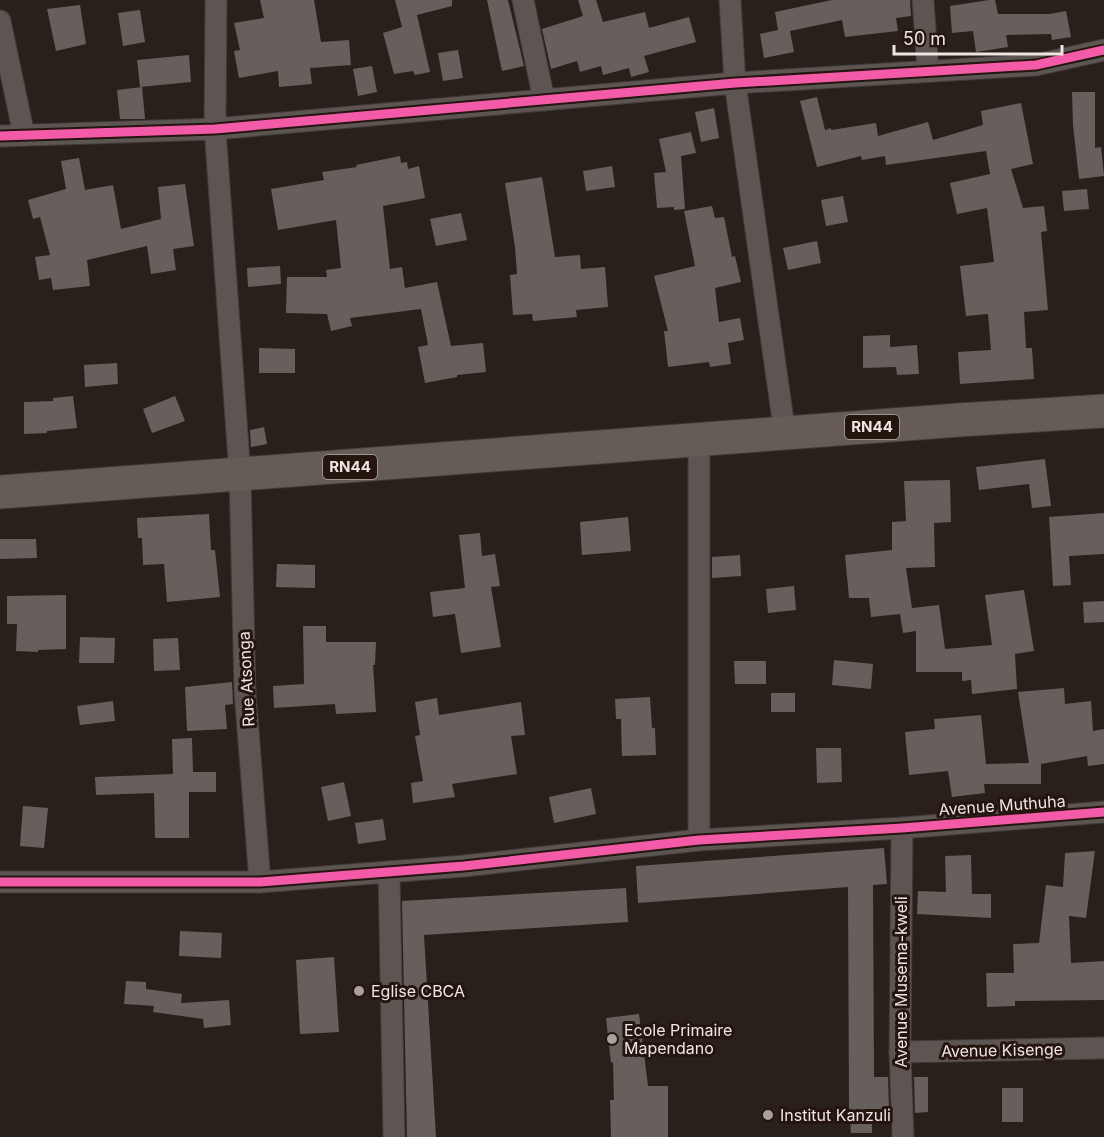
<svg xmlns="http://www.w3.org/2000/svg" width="1104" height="1137" font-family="Inter,sans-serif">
  <rect width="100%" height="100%" fill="#29201c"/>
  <!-- building -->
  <g fill="#665f5b">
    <polygon points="260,0 314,0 321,42 349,40 351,65 310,68 312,84 279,87 278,71 239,78 234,51 240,50 234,23 264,18"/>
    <polygon points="395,0 452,0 452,6 417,15 430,72 415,75 413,71 394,74 383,33 402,27"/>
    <polygon points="487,0 508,0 524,66 502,71"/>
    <polygon points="578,0 596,0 603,22 645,12 649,28 689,17 696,42 644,56 649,72 631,77 629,68 603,75 601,66 580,72 577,61 551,69 542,29 583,16"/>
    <polygon points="832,0 910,0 911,16 896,18 898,31 845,37 842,20 790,31 794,52 764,58 760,34 778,30 775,12"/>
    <polygon points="989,0 995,0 998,14 1050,14 1066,11 1071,37 1052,40 1051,34 1006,35 1008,47 976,52 973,31 952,33 950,6"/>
    <polygon points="80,5 86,44 56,51 47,9"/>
    <polygon points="140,10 145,42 123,46 118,13"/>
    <polygon points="458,50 463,78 443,81 438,53"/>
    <polygon points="189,55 191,82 140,87 137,60"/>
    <polygon points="372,66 377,92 358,96 353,69"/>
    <polygon points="142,87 145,119 120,119 117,90"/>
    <polygon points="1072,92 1095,92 1095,148 1101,147 1104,176 1079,179 1073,125"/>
    <polygon points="817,97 825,130 831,128 831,130 876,123 878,136 928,122 933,140 983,125 981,111 1021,103 1033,164 1011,169 1023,208 1044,206 1047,231 1041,232 1048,310 1024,312 1026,348 1032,348 1034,379 960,384 958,352 991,350 988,314 966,316 960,266 994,262 987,208 957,214 950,183 990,174 986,151 886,165 885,156 862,160 861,156 817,167 800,101"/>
    <polygon points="714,108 719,138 701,142 695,112"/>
    <polygon points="691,132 696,153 681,156 685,209 674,210 674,207 657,208 654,173 666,172 659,139"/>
    <polygon points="400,156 401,163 407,162 408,169 419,166 425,198 383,206 390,269 402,267 405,288 437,282 451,346 483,343 486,372 457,375 457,377 425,383 418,347 428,345 421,309 350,318 352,326 331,331 327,314 286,313 287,277 327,277 326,270 341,268 336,220 278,230 271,189 324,180 322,172 357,167 356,165"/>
    <polygon points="79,158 85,190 113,185 121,229 161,219 158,187 185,184 194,246 173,249 176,270 151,274 147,246 87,260 90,286 53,290 51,278 39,280 35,257 50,255 40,217 33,219 28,200 66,189 61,161"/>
    <polygon points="612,166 615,187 586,191 583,171"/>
    <polygon points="542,177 555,257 580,255 581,269 605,267 608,307 576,310 577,317 533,321 532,314 513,315 510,275 517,274 515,247 505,183"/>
    <polygon points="1087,189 1089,209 1064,211 1062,191"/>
    <polygon points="843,196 848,222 826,226 821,200"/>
    <polygon points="712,206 715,218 724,217 732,257 735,256 741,282 715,288 719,322 740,318 744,340 728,343 731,364 710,367 709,362 668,367 664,331 668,331 654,276 695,266 684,211"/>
    <polygon points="461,213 467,240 436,246 430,219"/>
    <polygon points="817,241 821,263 788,270 783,248"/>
    <polygon points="280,266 281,284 248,287 247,268"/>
    <polygon points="890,335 890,347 917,345 919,374 897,375 896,367 863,368 863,336"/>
    <polygon points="259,348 295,349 295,373 259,373"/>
    <polygon points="117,363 118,384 85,387 84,365"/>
    <polygon points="73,396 77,428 47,431 47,433 24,434 24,402 53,401 53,398"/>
    <polygon points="175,396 185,421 152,433 143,409"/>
    <polygon points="264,427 267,444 251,447 250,430"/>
    <polygon points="1045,459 1051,506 1032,508 1029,484 979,490 976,467"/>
    <polygon points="950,480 951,522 934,523 935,567 906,568 912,608 939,605 945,649 992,645 985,595 1024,590 1034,651 1015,654 1017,689 972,694 971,680 962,681 962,672 916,672 916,631 903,633 900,614 871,617 869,598 849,598 845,555 892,550 892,522 906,521 904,481"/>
    <polygon points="1104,513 1104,554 1069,556 1071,585 1053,586 1049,517"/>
    <polygon points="209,514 211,550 215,550 220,597 167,602 164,564 143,565 142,538 138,538 137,518"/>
    <polygon points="628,517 631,551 582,555 580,522"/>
    <polygon points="480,533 482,556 495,554 500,586 491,587 501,647 461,653 455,614 433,617 430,592 465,588 459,535"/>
    <polygon points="0,539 36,539 37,558 0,559"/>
    <polygon points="740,555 741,576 712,578 712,557"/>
    <polygon points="277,564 315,565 315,588 276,587"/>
    <polygon points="794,586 796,610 768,613 766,589"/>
    <polygon points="66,595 66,649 38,650 38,652 16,651 17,624 7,624 7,596"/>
    <polygon points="1104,601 1104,622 1084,623 1083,602"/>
    <polygon points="303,626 326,626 326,642 376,642 375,665 373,665 376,712 336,714 335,704 274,708 273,686 304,684"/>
    <polygon points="80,637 115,638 114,663 79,663"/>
    <polygon points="178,638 180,670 154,671 153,639"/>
    <polygon points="834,660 873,664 871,689 832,685"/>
    <polygon points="734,661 766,661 766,684 735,684"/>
    <polygon points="232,682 233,704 225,705 227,729 187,731 185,687"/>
    <polygon points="1064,688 1065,704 1091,701 1093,731 1104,729 1104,764 1088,766 1087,756 1041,764 1041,784 984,784 985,793 952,797 948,771 909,775 905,732 935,729 934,719 981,715 986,764 1029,763 1018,692"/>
    <rect x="771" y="693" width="24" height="19"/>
    <polygon points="650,697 652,728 655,728 656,755 622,756 621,719 616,719 615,699"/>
    <polygon points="437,698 439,715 521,702 525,735 511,736 517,774 452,784 455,797 413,803 411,783 423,781 415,736 420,735 415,702"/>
    <polygon points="113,701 115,721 80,725 77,706"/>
    <polygon points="192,738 193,772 216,772 216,792 189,792 189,838 155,838 154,793 96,795 95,777 173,774 172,739"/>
    <polygon points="816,748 841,748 842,782 817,783"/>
    <polygon points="344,782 351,816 328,821 321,787"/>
    <polygon points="591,788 596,814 554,823 549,797"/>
    <polygon points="23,806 48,808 44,848 20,846"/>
    <polygon points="383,819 386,840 358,844 355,823"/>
    <polygon points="884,848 887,884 873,885 874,1077 888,1077 889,1109 872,1109 872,1133 851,1133 849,1109 848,887 638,903 636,866"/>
    <polygon points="1095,851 1086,918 1069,916 1071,963 1104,961 1104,1000 1015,1001 1015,1006 987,1007 986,973 1014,973 1013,944 1039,943 1046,885 1063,887 1065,853"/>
    <polygon points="971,855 972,894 991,894 991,918 917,914 918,891 946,892 945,856"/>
    <polygon points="626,888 628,922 424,935 436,1137 407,1137 402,901"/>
    <polygon points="180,931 222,933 221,958 179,956"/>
    <polygon points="334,957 339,1032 300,1034 296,960"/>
    <polygon points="126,981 146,982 146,989 182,994 181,1003 229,1000 231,1025 204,1028 203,1019 153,1012 154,1006 124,1004"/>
    <polygon points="639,1014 648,1086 668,1086 668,1137 611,1137 610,1100 614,1100 613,1062 611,1063 606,1018"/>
    <polygon points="914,1077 928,1077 928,1112 915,1113"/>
    <rect x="1002" y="1088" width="21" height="34"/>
  </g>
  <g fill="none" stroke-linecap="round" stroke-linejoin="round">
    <defs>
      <g id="street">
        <polyline points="216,0 215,129 240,475 245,692 260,882"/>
        <polyline points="523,0 544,100"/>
        <polyline points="730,0 735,83 785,434"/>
        <polyline points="923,0 928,71"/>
        <polyline points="0,21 24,135"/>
        <polyline points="0,136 215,129 735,83 1036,65 1104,50"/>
        <polyline points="902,828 900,1052 903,1137"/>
        <polyline points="699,840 699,439"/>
        <polyline points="389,872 394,1137"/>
        <polyline points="0,882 260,882 464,866 699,840 902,828 1104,812"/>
        <polyline points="900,1052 1104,1048"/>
      </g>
      <polyline id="primary" points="0,492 959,420 1104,411"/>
    </defs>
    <!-- street casing -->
    <use href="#street" stroke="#413a37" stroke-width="23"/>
    <!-- primary casing -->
    <use href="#primary" stroke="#413a37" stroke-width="35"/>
    <!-- street -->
    <use href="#street" stroke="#5c5552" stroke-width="21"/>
    <!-- primary -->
    <use href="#primary" stroke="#655c56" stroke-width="33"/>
    <defs>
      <g id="cycleway">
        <polyline points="0,136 215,129 735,83 1036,65 1104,50"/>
        <polyline points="0,882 260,882 464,866 699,840 902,828 1104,812"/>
      </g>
    </defs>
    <!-- cycleway casing -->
    <use href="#cycleway" stroke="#24150e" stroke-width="13"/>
    <!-- cycleway -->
    <use href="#cycleway" stroke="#f35aa7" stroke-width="9"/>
  </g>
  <!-- markers -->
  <g fill="#aaa09c" stroke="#24150e" stroke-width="2">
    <circle cx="359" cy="991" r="6"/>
    <circle cx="612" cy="1039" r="6"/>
    <circle cx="768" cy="1115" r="6"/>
  </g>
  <g text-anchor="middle" stroke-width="6" stroke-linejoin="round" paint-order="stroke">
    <!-- shield labels -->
    <g fill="#24150e" stroke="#b3a7a2" stroke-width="1.5">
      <rect x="845" y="415" width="54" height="24" rx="4.5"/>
      <rect x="323" y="455" width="54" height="24" rx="4.5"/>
    </g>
    <g font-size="15" font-weight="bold" fill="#f0e5e1">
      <text x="872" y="432">RN44</text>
      <text x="350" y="472">RN44</text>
    </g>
    <!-- street labels -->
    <g font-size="16" fill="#f0e5e1" stroke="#24150e">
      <text transform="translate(246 679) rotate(-93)" y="6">Rue Atsonga</text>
      <text transform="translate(1002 805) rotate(-4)" y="6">Avenue Muthuha</text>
      <text transform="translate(901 982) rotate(-90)" y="6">Avenue Musema-kweli</text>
      <text transform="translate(1002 1050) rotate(-1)" y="6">Avenue Kisenge</text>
    </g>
    <!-- poi labels -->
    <g font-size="16" fill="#f0e5e1" stroke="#24150e" text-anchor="start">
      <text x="371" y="997">Eglise CBCA</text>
      <text x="624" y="1036">Ecole Primaire<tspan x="624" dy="18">Mapendano</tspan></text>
      <text x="780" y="1121">Institut Kanzuli</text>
    </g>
  </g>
  <!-- scale -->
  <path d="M894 45v9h168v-9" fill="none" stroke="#f0e5e1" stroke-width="3"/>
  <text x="903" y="45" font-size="18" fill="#f0e5e1" stroke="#24150e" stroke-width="4.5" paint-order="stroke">50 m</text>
</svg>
